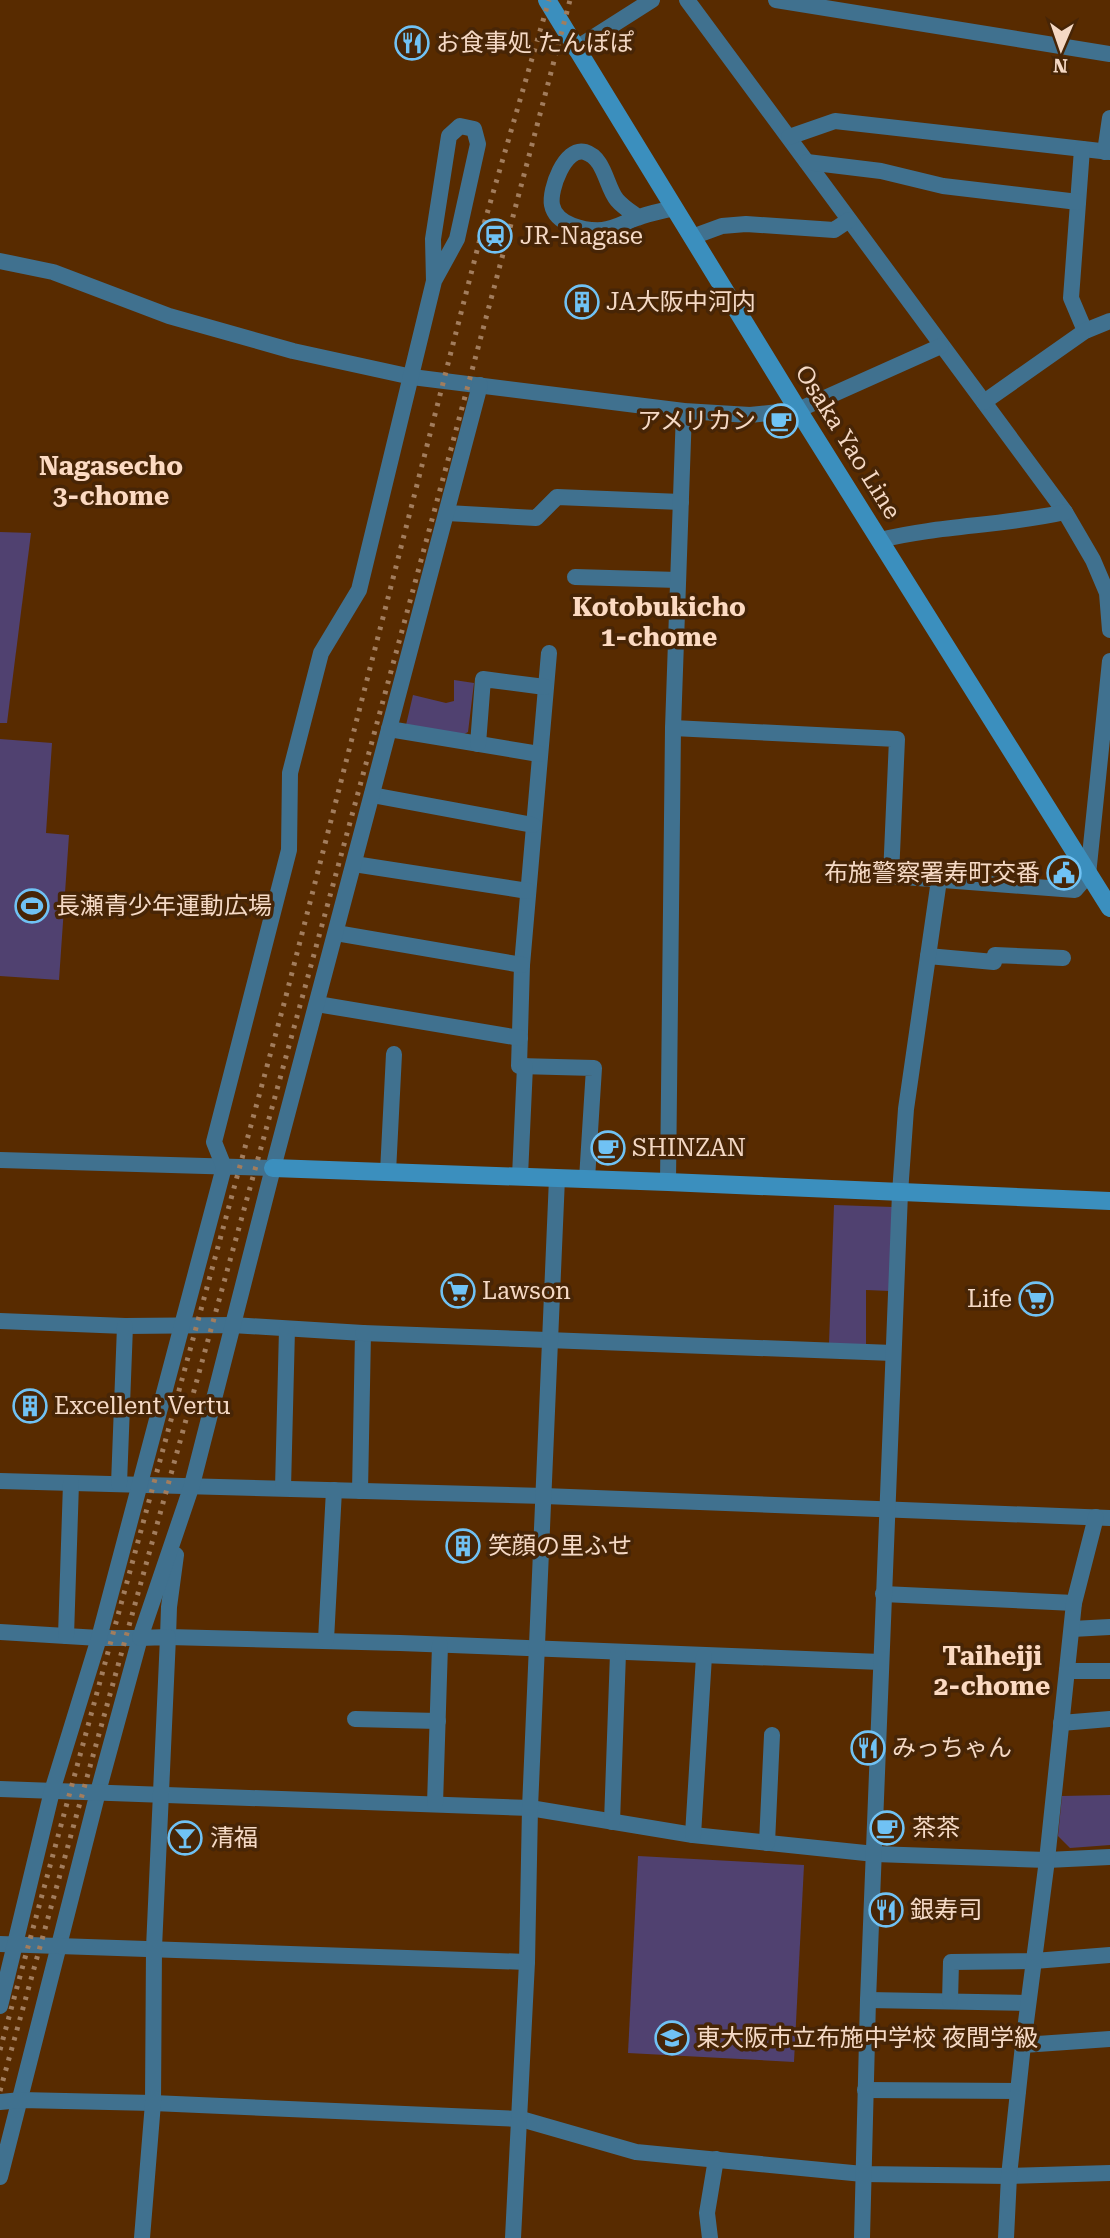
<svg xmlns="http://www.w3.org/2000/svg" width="1110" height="2238" font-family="'Roboto Serif','Noto Sans JP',serif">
  <rect width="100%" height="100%" fill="#582b00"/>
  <!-- green -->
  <g fill="#504170">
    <polygon points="0,532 31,533 7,723 0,723"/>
    <polygon points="454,680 474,683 468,732 462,735 406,725 413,695 446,703 454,701"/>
    <polygon points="0,739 52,743 46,833 69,835 59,980 0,976"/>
    <polygon points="834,1205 893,1207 890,1291 866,1290 866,1347 829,1344"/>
    <polygon points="1110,1795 1110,1845 1070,1848 1058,1836 1062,1796"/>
    <polygon points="638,1856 804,1865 794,2062 628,2053"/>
  </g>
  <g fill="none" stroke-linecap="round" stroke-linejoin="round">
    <!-- street -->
    <g stroke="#40718f" stroke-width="16">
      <polyline points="687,0 1065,512 1093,560 1107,593 1110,630"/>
      <polyline points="776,0 1110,54"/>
      <polyline points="575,49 652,0"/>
      <polyline points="789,137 835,121 1110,152"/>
      <polyline points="1082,149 1071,298 1085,331"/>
      <polyline points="1105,152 1110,118"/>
      <polyline points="807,162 881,171 943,186 1078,202"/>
      <path d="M638,217c-7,-5 -15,-10 -21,-17 -11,-13 -12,-42 -32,-48 -20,-6 -36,38 -33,53 4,20 33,26 50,25 13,-1 23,-8 35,-12 12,-5 25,-7 37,-10"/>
      <polyline points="692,237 722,226 746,224 834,230 849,220"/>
      <polyline points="0,261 53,272 169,316 293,351 412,377 684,411 750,415 798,410 941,346"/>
      <polyline points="984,402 1085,331 1110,321"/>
      <polyline points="447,513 536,518 557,497 681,502"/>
      <path d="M880,540c61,-15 124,-14 185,-28"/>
      <polyline points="575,577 678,580"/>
      <polyline points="549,653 522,965 519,1066 594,1068 587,1179"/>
      <polyline points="673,728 897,739 891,876 1075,890 1088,875 1110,661"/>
      <polyline points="389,729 539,754"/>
      <polyline points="478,744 483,679 545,687"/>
      <polyline points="372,795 533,825"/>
      <polyline points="354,864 528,891"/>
      <polyline points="336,933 522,965"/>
      <polyline points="928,956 994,962 995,955 1063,958"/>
      <polyline points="317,1004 520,1038"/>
      <polyline points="0,1160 273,1168"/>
      <polyline points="388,1172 394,1054"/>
      <polyline points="520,1176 525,1066"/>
      <polyline points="668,1182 673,728 684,411"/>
      <polyline points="0,1321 125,1326 232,1325 363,1333 360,1491"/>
      <polyline points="363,1333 893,1353"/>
      <polyline points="0,1481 544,1496 1110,1518"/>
      <polyline points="119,1484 125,1326"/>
      <polyline points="283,1488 287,1329"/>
      <polyline points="176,1555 169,1607 168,1637 400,1643 881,1662"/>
      <polyline points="883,1594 1074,1603"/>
      <polyline points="1072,1629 1110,1627"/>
      <polyline points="0,1632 99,1638 140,1638 98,1792 0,2177"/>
      <polyline points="66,1636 71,1483"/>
      <polyline points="326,1640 334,1490"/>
      <polyline points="1067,1671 1110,1671"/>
      <polyline points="355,1719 438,1721"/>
      <polyline points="1061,1723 1110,1719"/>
      <polyline points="0,1789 530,1808 693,1835 875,1854 1047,1860 1110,1857"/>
      <polyline points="435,1804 440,1645"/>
      <polyline points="612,1822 618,1653"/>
      <polyline points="693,1835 704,1656"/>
      <polyline points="767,1843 772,1735"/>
      <polyline points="0,1944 527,1962"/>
      <polyline points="868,2000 1028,2003"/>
      <polyline points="950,2001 951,1962 1034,1961 1110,1955"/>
      <polyline points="0,2006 52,1791 99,1638 224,1167 214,1142 289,850 290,773 321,653 359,590 434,281 433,239 449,136 460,126 474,129 478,144 457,239 434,281"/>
      <polyline points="1023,2045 1110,2039"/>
      <polyline points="865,2090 1018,2091"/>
      <polyline points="0,2102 21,2100 153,2103 521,2119 636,2152 863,2174 1009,2176 1110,2173"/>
      <polyline points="142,2238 153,2103 154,1948 168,1637 140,1638 192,1485 273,1168 480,385"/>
      <polyline points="513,2238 527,1962 530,1808 557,1178"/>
      <polyline points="710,2238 707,2213 716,2159"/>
      <polyline points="862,2238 868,2000 900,1193 906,1109 939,880"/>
      <polyline points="1006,2238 1009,2176 1023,2045 1047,1860 1074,1603 1096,1517"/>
    </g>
    <!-- secondary -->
    <g stroke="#3b8fbe" stroke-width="18">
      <polyline points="547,0 798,410 1110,908"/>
      <polyline points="273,1168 668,1182 1110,1201"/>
    </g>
    <!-- rail -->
    <g stroke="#a27d5d" stroke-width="5" stroke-dasharray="3.5 7" stroke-linecap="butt">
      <polyline points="0,2050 285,1000 482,231 549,0"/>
      <path d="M0,2091c193,-696 387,-1392 570,-2091"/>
    </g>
  </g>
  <!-- icons -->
  <defs>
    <symbol id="restaurant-ring" viewBox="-11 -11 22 22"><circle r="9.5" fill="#472506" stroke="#70c2f4" stroke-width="1.5"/><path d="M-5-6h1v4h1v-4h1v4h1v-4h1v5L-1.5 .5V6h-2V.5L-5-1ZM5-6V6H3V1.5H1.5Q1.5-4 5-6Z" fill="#70c2f4"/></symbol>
    <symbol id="station-ring" viewBox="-11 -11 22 22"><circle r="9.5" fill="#472506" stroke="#70c2f4" stroke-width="1.5"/><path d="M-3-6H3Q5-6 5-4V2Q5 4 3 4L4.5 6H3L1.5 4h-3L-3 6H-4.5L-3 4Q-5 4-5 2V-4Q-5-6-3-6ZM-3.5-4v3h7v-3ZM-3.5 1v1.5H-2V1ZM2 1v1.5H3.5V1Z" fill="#70c2f4"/></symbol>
    <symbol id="building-ring" viewBox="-11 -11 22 22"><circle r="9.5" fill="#472506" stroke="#70c2f4" stroke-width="1.5"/><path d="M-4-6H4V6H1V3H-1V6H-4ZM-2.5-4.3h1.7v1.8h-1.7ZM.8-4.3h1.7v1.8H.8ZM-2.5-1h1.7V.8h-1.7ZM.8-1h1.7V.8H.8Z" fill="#70c2f4"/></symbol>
    <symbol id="cafe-ring" viewBox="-11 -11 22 22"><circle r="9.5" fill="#472506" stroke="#70c2f4" stroke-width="1.5"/><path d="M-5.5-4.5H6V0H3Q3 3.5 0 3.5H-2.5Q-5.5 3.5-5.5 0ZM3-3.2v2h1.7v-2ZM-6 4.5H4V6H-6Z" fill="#70c2f4"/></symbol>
    <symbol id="civic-ring" viewBox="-11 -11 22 22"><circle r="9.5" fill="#472506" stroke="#70c2f4" stroke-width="1.5"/><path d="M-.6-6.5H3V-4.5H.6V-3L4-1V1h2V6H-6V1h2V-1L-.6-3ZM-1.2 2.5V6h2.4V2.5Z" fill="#70c2f4"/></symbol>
    <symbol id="stadium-ring" viewBox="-11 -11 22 22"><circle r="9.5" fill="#472506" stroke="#70c2f4" stroke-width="1.5"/><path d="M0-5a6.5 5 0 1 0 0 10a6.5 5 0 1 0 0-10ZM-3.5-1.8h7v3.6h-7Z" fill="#70c2f4"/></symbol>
    <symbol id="supermarket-ring" viewBox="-11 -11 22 22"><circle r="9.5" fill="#472506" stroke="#70c2f4" stroke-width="1.5"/><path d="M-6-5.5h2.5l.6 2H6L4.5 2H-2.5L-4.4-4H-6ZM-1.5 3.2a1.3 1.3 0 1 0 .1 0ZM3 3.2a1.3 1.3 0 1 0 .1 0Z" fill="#70c2f4"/></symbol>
    <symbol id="bar-ring" viewBox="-11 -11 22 22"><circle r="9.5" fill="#472506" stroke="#70c2f4" stroke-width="1.5"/><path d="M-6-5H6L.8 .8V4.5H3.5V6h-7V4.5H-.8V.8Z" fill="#70c2f4"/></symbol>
    <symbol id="school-ring" viewBox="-11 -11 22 22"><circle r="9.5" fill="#472506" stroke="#70c2f4" stroke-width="1.5"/><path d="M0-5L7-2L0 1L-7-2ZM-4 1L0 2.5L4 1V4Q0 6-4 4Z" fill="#70c2f4"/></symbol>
  </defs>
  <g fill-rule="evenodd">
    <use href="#restaurant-ring" x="393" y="24" width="38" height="38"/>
    <use href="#station-ring" x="476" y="217" width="38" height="38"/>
    <use href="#building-ring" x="563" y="283" width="38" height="38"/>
    <use href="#cafe-ring" x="762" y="402" width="38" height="38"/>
    <use href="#civic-ring" x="1045" y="854" width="38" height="38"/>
    <use href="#stadium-ring" x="13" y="887" width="38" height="38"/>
    <use href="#cafe-ring" x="589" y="1129" width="38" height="38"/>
    <use href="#supermarket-ring" x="439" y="1272" width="38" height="38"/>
    <use href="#supermarket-ring" x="1017" y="1280" width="38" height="38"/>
    <use href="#building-ring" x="11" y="1387" width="38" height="38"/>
    <use href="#building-ring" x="444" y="1527" width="38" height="38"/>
    <use href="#restaurant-ring" x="849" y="1729" width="38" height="38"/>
    <use href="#cafe-ring" x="868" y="1809" width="38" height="38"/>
    <use href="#bar-ring" x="166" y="1819" width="38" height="38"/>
    <use href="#restaurant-ring" x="867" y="1891" width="38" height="38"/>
    <use href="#school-ring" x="653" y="2019" width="38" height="38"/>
  </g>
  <g text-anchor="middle" stroke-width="7" stroke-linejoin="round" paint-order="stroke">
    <!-- poi labels -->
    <g font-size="24" fill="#f5d9c5" stroke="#472506" text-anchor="start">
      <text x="436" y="51">お食事処 たんぽぽ</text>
      <text x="520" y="244">JR-Nagase</text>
      <text x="606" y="310">JA大阪中河内</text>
      <text x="756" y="429" text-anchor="end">アメリカン</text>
      <text x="1040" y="881" text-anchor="end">布施警察署寿町交番</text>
      <text x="56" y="914">長瀬青少年運動広場</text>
      <text x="632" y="1156">SHINZAN</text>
      <text x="482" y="1299">Lawson</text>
      <text x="1012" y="1307" text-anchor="end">Life</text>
      <text x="54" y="1414">Excellent Vertu</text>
      <text x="488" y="1554">笑顔の里ふせ</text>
      <text x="892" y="1756">みっちゃん</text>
      <text x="912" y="1836">茶茶</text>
      <text x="210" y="1846">清福</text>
      <text x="910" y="1918">銀寿司</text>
      <text x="696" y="2046">東大阪市立布施中学校 夜間学級</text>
    </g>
    <!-- street labels -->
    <g font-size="24" fill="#f5d9c5" stroke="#472506">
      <text transform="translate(848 442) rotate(58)" y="8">Osaka Yao Line</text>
    </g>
    <!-- neighbourhood labels -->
    <g font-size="26" font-weight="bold" fill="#fcdac2" stroke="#472506">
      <text x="111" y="475">Nagasecho<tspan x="111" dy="30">3-chome</tspan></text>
      <text x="659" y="616">Kotobukicho<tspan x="659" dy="30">1-chome</tspan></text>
      <text x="992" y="1665">Taiheiji<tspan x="992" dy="30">2-chome</tspan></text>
    </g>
  </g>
  <!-- north arrow -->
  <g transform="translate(1061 49) rotate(182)" stroke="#472506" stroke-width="5" paint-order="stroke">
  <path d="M0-5L12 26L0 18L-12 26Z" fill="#f5d9c5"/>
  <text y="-10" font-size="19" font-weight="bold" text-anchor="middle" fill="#f5d9c5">N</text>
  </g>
</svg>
